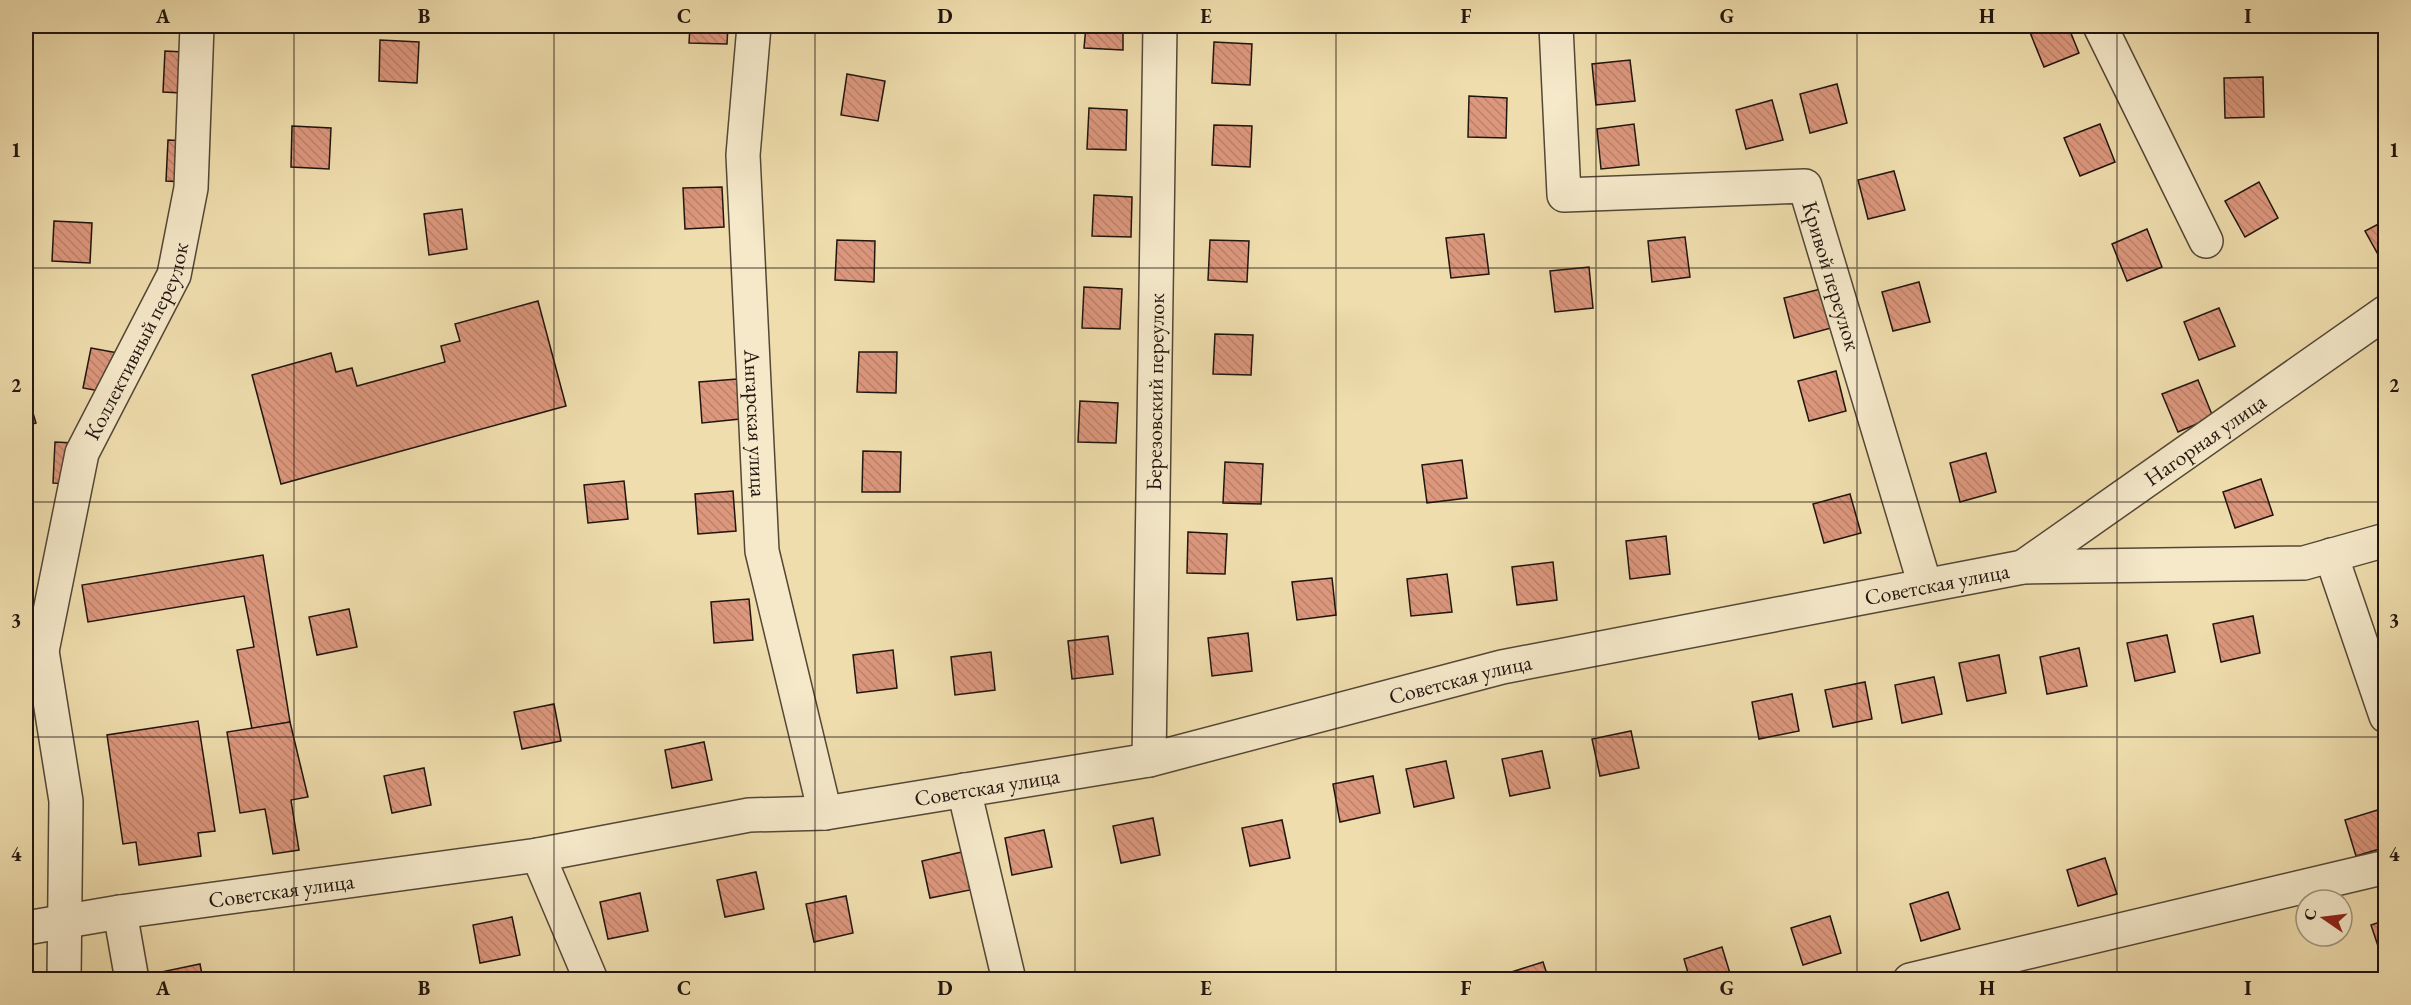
<svg xmlns="http://www.w3.org/2000/svg" width="2411" height="1005" font-family="'EB Garamond',serif">
  <defs>
    <pattern id="building-back-hatch" width="6" height="6" patternUnits="userSpaceOnUse" patternTransform="scale(1.5)"><rect width="6" height="6" fill="#dc977d"/><path d="M-1 5l2 2M0 0l6 6M5-1l2 2" fill="none" stroke="#bc816b"/></pattern>
  </defs>
  <rect width="100%" height="100%" fill="#efddad"/>
  <filter id="stains"><feTurbulence type="fractalNoise" baseFrequency=".00333" numOctaves="4"/><feColorMatrix values="0 0 0 0 .2 0 0 0 0 .09 0 0 0 0 .02 0 0 0 .5 -.17"/></filter>
  <radialGradient id="worn" r=".72"><stop offset=".6" stop-color="#630" stop-opacity="0"/><stop offset="1" stop-color="#630" stop-opacity=".3"/></radialGradient>
  <!-- building -->
  <g fill="url(#building-back-hatch)" stroke="#21150f" stroke-width="1.5">
    <polygon points="690,26 728,26 727,44 689,43"/>
    <polygon points="1086,26 1123,26 1123,50 1084,48"/>
    <polygon points="2040,26 2068,26 2079,53 2044,67 2029,30"/>
    <polygon points="380,40 419,42 417,83 379,81"/>
    <polygon points="1214,42 1252,44 1250,85 1212,83"/>
    <polygon points="165,51 203,53 201,94 163,92"/>
    <polygon points="1630,60 1635,101 1596,105 1592,64"/>
    <polygon points="847,74 885,81 878,121 841,115"/>
    <polygon points="2263,77 2264,117 2225,118 2224,78"/>
    <polygon points="1837,84 1847,123 1810,133 1800,94"/>
    <polygon points="1469,96 1507,98 1506,138 1468,137"/>
    <polygon points="1772,100 1783,140 1746,149 1736,110"/>
    <polygon points="1089,108 1127,110 1126,150 1087,149"/>
    <polygon points="1634,124 1639,165 1601,169 1597,129"/>
    <polygon points="2100,124 2115,162 2080,176 2064,138"/>
    <polygon points="1214,125 1252,126 1250,167 1212,165"/>
    <polygon points="292,126 331,128 329,169 291,167"/>
    <polygon points="168,140 206,142 204,183 166,181"/>
    <polygon points="1894,171 1905,210 1868,219 1858,180"/>
    <polygon points="2259,182 2278,218 2245,237 2225,201"/>
    <polygon points="722,187 724,227 685,229 683,188"/>
    <polygon points="1094,195 1132,197 1131,237 1092,236"/>
    <polygon points="462,209 467,249 429,255 424,214"/>
    <polygon points="2386,220 2386,266 2385,267 2365,231"/>
    <polygon points="54,221 92,223 90,263 52,261"/>
    <polygon points="2147,229 2162,267 2127,281 2112,244"/>
    <polygon points="1484,234 1489,274 1451,278 1446,238"/>
    <polygon points="1685,237 1690,277 1652,282 1648,241"/>
    <polygon points="837,240 875,241 874,282 835,280"/>
    <polygon points="1210,240 1249,241 1247,282 1208,280"/>
    <polygon points="1589,267 1593,308 1555,312 1550,271"/>
    <polygon points="1919,282 1930,322 1893,331 1882,292"/>
    <polygon points="1084,287 1122,289 1120,329 1082,328"/>
    <polygon points="1821,289 1831,328 1794,338 1784,298"/>
    <polygon points="538,301 566,406 281,484 252,375 331,353 336,372 352,368 357,386 445,362 441,346 460,341 455,324"/>
    <polygon points="2219,308 2235,346 2199,360 2184,322"/>
    <polygon points="1215,334 1253,335 1251,375 1213,374"/>
    <polygon points="91,348 129,355 121,395 83,388"/>
    <polygon points="859,352 897,352 896,393 857,392"/>
    <polygon points="1836,371 1846,411 1809,421 1798,381"/>
    <polygon points="737,379 740,419 702,423 699,382"/>
    <polygon points="2198,380 2213,417 2178,432 2162,394"/>
    <polygon points="26,390 36,423 26,426"/>
    <polygon points="1080,401 1118,403 1116,443 1078,442"/>
    <polygon points="55,442 93,444 92,485 53,483"/>
    <polygon points="863,451 901,452 900,492 862,492"/>
    <polygon points="1986,453 1996,492 1960,502 1950,463"/>
    <polygon points="1462,460 1467,498 1427,503 1422,465"/>
    <polygon points="1225,462 1263,464 1261,504 1223,503"/>
    <polygon points="2261,479 2273,515 2235,528 2223,492"/>
    <polygon points="624,481 628,519 588,523 584,485"/>
    <polygon points="733,491 736,531 698,534 695,494"/>
    <polygon points="1850,494 1861,533 1824,543 1813,504"/>
    <polygon points="1188,532 1227,534 1225,574 1187,573"/>
    <polygon points="1666,536 1670,574 1630,579 1626,541"/>
    <polygon points="263,555 290,722 252,729 237,650 254,647 244,596 88,622 82,585"/>
    <polygon points="1553,562 1557,600 1517,605 1512,567"/>
    <polygon points="1447,574 1452,612 1411,616 1407,579"/>
    <polygon points="1332,578 1336,615 1297,620 1292,582"/>
    <polygon points="749,599 753,640 714,643 711,602"/>
    <polygon points="349,609 357,647 317,655 309,617"/>
    <polygon points="2253,616 2260,653 2221,662 2213,624"/>
    <polygon points="1248,633 1252,671 1212,676 1208,638"/>
    <polygon points="2167,635 2175,672 2135,681 2127,643"/>
    <polygon points="1108,636 1113,674 1072,679 1068,641"/>
    <polygon points="2079,648 2087,686 2047,694 2040,657"/>
    <polygon points="893,650 897,688 857,693 853,655"/>
    <polygon points="991,652 995,690 955,695 951,657"/>
    <polygon points="1999,655 2006,693 1967,701 1959,663"/>
    <polygon points="1934,677 1942,714 1902,723 1895,685"/>
    <polygon points="1865,682 1872,719 1833,727 1825,690"/>
    <polygon points="1792,694 1799,731 1759,739 1752,702"/>
    <polygon points="554,704 561,741 522,749 514,712"/>
    <polygon points="198,721 215,831 198,833 201,856 139,865 136,842 123,844 107,735"/>
    <polygon points="290,722 308,797 291,800 299,850 273,854 265,809 240,813 227,732"/>
    <polygon points="1631,731 1639,768 1600,776 1592,739"/>
    <polygon points="704,742 712,780 672,788 665,750"/>
    <polygon points="1542,751 1550,788 1510,796 1502,759"/>
    <polygon points="1446,761 1454,798 1414,807 1406,769"/>
    <polygon points="424,768 431,805 392,813 384,776"/>
    <polygon points="1373,776 1380,813 1340,822 1333,784"/>
    <polygon points="2384,808 2386,847 2356,856 2345,820"/>
    <polygon points="1153,818 1160,855 1121,863 1113,826"/>
    <polygon points="1282,820 1290,858 1250,866 1242,828"/>
    <polygon points="1044,830 1052,867 1012,875 1005,838"/>
    <polygon points="962,852 970,890 930,898 922,861"/>
    <polygon points="2105,858 2117,894 2078,906 2067,870"/>
    <polygon points="756,872 764,909 725,917 717,880"/>
    <polygon points="1948,892 1960,929 1921,941 1910,904"/>
    <polygon points="640,893 648,931 608,939 600,902"/>
    <polygon points="846,896 853,933 814,942 806,904"/>
    <polygon points="1830,916 1841,953 1803,965 1791,928"/>
    <polygon points="512,917 520,955 480,963 473,925"/>
    <polygon points="2386,920 2386,960 2383,961 2371,925"/>
    <polygon points="1722,947 1732,980 1690,980 1684,959"/>
    <polygon points="1543,962 1549,980 1506,980 1505,974"/>
    <polygon points="200,964 203,980 162,980 161,972"/>
  </g>
  <g fill="none" stroke-linecap="round" stroke-linejoin="round">
    <defs>
      <g id="minor">
        <path id="s1" d="M754,26l-11,129 19,396 63,262"/>
        <path id="s2" d="M1556,26l8,169 241,-9 120,399"/>
        <polyline points="2100,26 2206,241"/>
        <polyline points="2331,555 2386,716"/>
        <path id="s3" d="M2023,567l363,-255"/>
        <polyline points="30,632 42,651 66,801 64,980"/>
        <path id="s4" d="M42,651l40,-198 92,-178 17,-87 6,-162"/>
        <path id="s5" d="M1149,760l11,-734"/>
        <polyline points="964,790 1009,980"/>
        <polyline points="538,855 591,980"/>
        <polyline points="120,912 132,980"/>
        <path id="s6" d="M26,928l94,-16 418,-57 211,-40 76,-2 324,-53 353,-93 521,-100 281,-4 82,-23"/>
        <polyline points="1910,980 2386,867"/>
      </g>
    </defs>
    <!-- minor casing -->
    <use href="#minor" stroke="#544736" stroke-width="36"/>
    <!-- minor -->
    <use href="#minor" stroke="#f5e9ca" stroke-width="33"/>
  </g>
  <!-- grid -->
  <path fill="none" stroke="#21150f" stroke-width="1.5" stroke-opacity="0.55" d="M294,26v954M554,26v954M815,26v954M1075,26v954M1336,26v954M1596,26v954M1857,26v954M2117,26v954M26,268h2360M26,502h2360M26,737h2360"/>
  <g text-anchor="middle" stroke-width="4.5" stroke-linejoin="round" paint-order="stroke">
    <!-- street labels -->
    <g font-size="22" fill="#21150f" stroke="#f5e9ca">
      <text dy="8" stroke="none"><textPath href="#s2" startOffset="504">Кривой переулок</textPath></text>
      <text dy="8" stroke="none"><textPath href="#s4" startOffset="327">Коллективный переулок</textPath></text>
      <text dy="8" stroke="none"><textPath href="#s5" startOffset="368">Березовский переулок</textPath></text>
      <text dy="8" stroke="none"><textPath href="#s1" startOffset="398">Ангарская улица</textPath></text>
      <text dy="8" stroke="none"><textPath href="#s3" startOffset="222">Нагорная улица</textPath></text>
      <text dy="8" stroke="none"><textPath href="#s6" startOffset="1944">Советская улица</textPath></text>
      <text dy="8" stroke="none"><textPath href="#s6" startOffset="1458">Советская улица</textPath></text>
      <text dy="8" stroke="none"><textPath href="#s6" startOffset="972">Советская улица</textPath></text>
      <text dy="8" stroke="none"><textPath href="#s6" startOffset="258">Советская улица</textPath></text>
    </g>
  </g>
  <!-- margin -->
  <rect width="2411" height="1005" fill="none" stroke="#efddad" stroke-width="66"/>
  <!-- north arrow -->
  <g transform="translate(2324 918) rotate(284)"><circle r="28" fill="#f5e9ca" stroke="#a0947f" stroke-width="1.5"/>
  <path d="M0-4.5L10 22L0 15L-10 22Z" fill="#8f2418"/>
  <text y="-9" font-size="16" font-weight="bold" text-anchor="middle" fill="#21150f">С</text>
  </g>
  <rect x="33" y="33" width="2345" height="939" fill="none" stroke="#21150f" stroke-width="2"/>
  <g font-size="20" text-anchor="middle" font-weight="bold" fill="#21150f">
    <text x="163" y="23">A</text>
    <text x="424" y="23">B</text>
    <text x="684" y="23">C</text>
    <text x="945" y="23">D</text>
    <text x="1206" y="23">E</text>
    <text x="1466" y="23">F</text>
    <text x="1727" y="23">G</text>
    <text x="1987" y="23">H</text>
    <text x="2248" y="23">I</text>
    <text x="16" y="157">1</text>
    <text x="2394" y="157">1</text>
    <text x="16" y="392">2</text>
    <text x="2394" y="392">2</text>
    <text x="16" y="627">3</text>
    <text x="2394" y="627">3</text>
    <text x="16" y="861">4</text>
    <text x="2394" y="861">4</text>
    <text x="163" y="995">A</text>
    <text x="424" y="995">B</text>
    <text x="684" y="995">C</text>
    <text x="945" y="995">D</text>
    <text x="1206" y="995">E</text>
    <text x="1466" y="995">F</text>
    <text x="1727" y="995">G</text>
    <text x="1987" y="995">H</text>
    <text x="2248" y="995">I</text>
  </g>
  <rect width="100%" height="100%" filter="url(#stains)"/>
  <rect width="100%" height="100%" fill="url(#worn)"/>
</svg>
